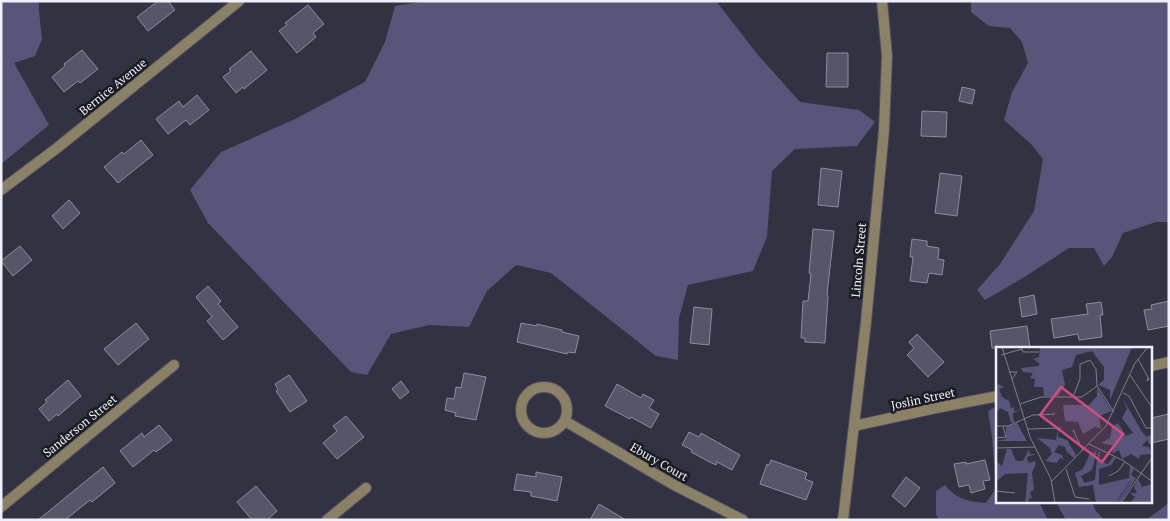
<svg xmlns="http://www.w3.org/2000/svg" width="1170" height="521" font-family="'PT Serif',serif">
  <rect width="100%" height="100%" fill="#333243"/>
  <!-- green -->
  <g fill="#58557a">
    <polygon points="1,1 39,1 39,11 42,39 35,56 14,63 49,125 1,164"/>
    <polygon points="426,1 716,1 758,55 800,102 859,110 875,122 857,146 795,149 772,171 767,237 753,271 688,285 679,318 678,360 656,356 551,273 516,265 487,291 469,327 429,325 391,334 367,375 351,372 208,223 190,190 221,152 295,119 365,82 385,42 395,6"/>
    <polygon points="971,1 1169,1 1169,222 1156,222 1123,233 1112,257 1104,266 1094,248 1069,248 1026,276 985,300 977,290 1000,264 1034,211 1043,159 1031,144 1004,120 1012,92 1028,63 1022,42 1010,28 989,26 971,12"/>
    <path d="M997,406l1,96h41l9,18h-109l-3,-6v-23l9,-6c12,15 23,16 41,18l10,-15 -4,-51 -4,-26z"/>
    <polygon points="1056,502 1092,502 1096,511 1104,520 1066,520"/>
    <polygon points="1169,503 1169,520 1146,520"/>
  </g>
  <!-- building -->
  <g fill="#575669" stroke="#8d8ca1">
    <polygon points="158,1 168,1 175,10 148,31 137,17"/>
    <polygon points="308,5 324,24 313,33 316,37 297,53 279,31 287,25 285,23"/>
    <polygon points="82,50 98,69 80,83 78,81 64,92 52,77 65,66 64,64"/>
    <polygon points="251,51 267,70 244,89 243,87 236,93 223,77 231,71 229,69"/>
    <polygon points="827,53 848,53 848,87 826,87"/>
    <polygon points="962,87 975,90 972,104 959,101"/>
    <polygon points="197,95 209,110 190,125 186,120 168,134 156,119 179,101 183,107"/>
    <polygon points="922,111 947,112 946,137 921,136"/>
    <polygon points="141,140 153,155 118,183 104,167 122,152 124,154"/>
    <polygon points="821,168 842,171 838,207 818,205"/>
    <polygon points="940,173 962,176 957,216 935,213"/>
    <polygon points="69,200 80,213 63,229 52,216"/>
    <polygon points="813,229 834,231 827,295 828,296 825,343 805,342 805,338 801,338 803,301 808,301 811,274 809,273"/>
    <polygon points="912,239 927,241 927,246 939,248 938,259 944,260 942,275 929,273 927,283 910,281 913,257 910,257"/>
    <polygon points="20,246 32,260 13,276 1,261"/>
    <polygon points="208,286 221,301 218,304 238,327 223,340 207,321 212,317 196,297"/>
    <polygon points="1034,295 1037,314 1022,317 1019,298"/>
    <polygon points="1169,301 1169,326 1148,330 1144,310 1152,309 1151,305"/>
    <polygon points="1101,302 1103,315 1100,315 1102,337 1079,340 1078,334 1054,338 1051,319 1088,314 1086,304"/>
    <polygon points="694,307 712,309 709,345 690,343"/>
    <polygon points="136,323 149,339 118,365 104,349"/>
    <polygon points="521,323 537,326 537,324 562,330 562,332 579,336 575,353 568,352 567,354 517,342"/>
    <polygon points="1027,326 1030,348 992,348 990,331"/>
    <polygon points="917,334 944,362 928,377 907,355 914,348 909,342"/>
    <polygon points="464,373 486,377 476,420 455,416 456,413 445,410 447,398 454,399 456,387 461,388"/>
    <polygon points="289,375 307,401 290,412 276,391 278,389 275,384"/>
    <polygon points="68,380 81,396 58,416 57,414 49,421 39,409 47,402 45,400"/>
    <polygon points="401,381 409,392 400,399 392,389"/>
    <polygon points="617,384 641,398 643,394 654,400 649,408 659,414 651,428 631,417 630,419 605,406"/>
    <polygon points="1169,414 1169,439 1151,443 1151,418"/>
    <polygon points="346,416 364,437 337,459 323,443 337,431 333,426"/>
    <polygon points="159,425 172,440 156,452 154,450 133,467 120,451 142,433 144,437"/>
    <polygon points="689,432 699,437 701,433 740,455 732,470 717,462 716,465 706,460 691,452 692,450 682,445"/>
    <polygon points="771,460 807,473 805,479 813,482 806,500 760,484 767,464 769,465"/>
    <polygon points="985,460 990,480 983,481 985,489 971,493 969,485 959,487 954,464 966,462 966,464"/>
    <polygon points="103,467 115,483 92,502 90,500 65,520 38,520"/>
    <polygon points="536,472 562,477 557,501 531,496 531,492 514,490 517,474 536,477"/>
    <polygon points="906,477 920,488 905,507 892,496"/>
    <polygon points="256,486 277,511 267,520 252,520 237,502"/>
    <polygon points="599,504 626,520 590,520"/>
  </g>
  <g fill="none" stroke-linecap="round" stroke-linejoin="round">
    <defs>
      <g id="minor">
        <polyline points="1,190 57,148 239,1"/>
        <circle cx="544" cy="410" r="23"/>
        <polyline points="565,421 674,485 743,520"/>
        <polyline points="1,507 174,365"/>
        <polyline points="327,520 366,488"/>
      </g>
      <g id="tertiary">
        <polyline points="1151,366 1169,362"/>
        <polyline points="854,426 936,408 998,396"/>
        <polyline points="843,520 866,322 884,130 887,56 882,1"/>
      </g>
    </defs>
    <!-- minor casing -->
    <use href="#minor" stroke="#515060" stroke-width="12"/>
    <!-- tertiary casing -->
    <use href="#tertiary" stroke="#515060" stroke-width="12"/>
    <!-- minor -->
    <use href="#minor" stroke="#8b8166" stroke-width="10"/>
    <!-- tertiary -->
    <use href="#tertiary" stroke="#8b8166" stroke-width="10"/>
  </g>
  <g text-anchor="middle" stroke-width="5" stroke-linejoin="round" paint-order="stroke">
    <!-- street labels -->
    <g font-size="12" fill="#f0f0fb" stroke="#1b1b22">
      <text transform="translate(113 87) rotate(-39)" y="4">Bernice Avenue</text>
      <text transform="translate(859 260) rotate(-85)" y="4">Lincoln Street</text>
      <text transform="translate(923 399) rotate(-12)" y="4">Joslin Street</text>
      <text transform="translate(80 426) rotate(-39)" y="4">Sanderson Street</text>
      <text transform="translate(659 462) rotate(30)" y="4">Ebury Court</text>
    </g>
  </g>
  <!-- overview -->
  <g transform="translate(996 347)">
    <rect width="156" height="156" fill="#333243"/>
    <path d="M44,0h92l-22,53v-10l-12,-5 6,-5v-13l-12,-16 -16,4 -4,12 -10,3 3,15 -7,11h-14l-1,-9h-9l1,-8 -5,-1 3,-5 -10,-1 -2,-4 18,-2v-3l-6,-4 6,-2zM8,36l-5,2 5,2 -5,2 3,8 7,4 2,7 3,-1v4l6,-1 -7,3 1,9 5,-1 -8,2 -3,-11 -8,-4 -4,6v-29zM101,41l15,23 -13,5 2,13 -6,-2 -12,7 -5,-12 -13,-1 -2,-16h26l8,-9zM127,52l19,33 5,5 5,-3v14l-5,-8 -5,6 7,1 3,7 -12,1 -2,8 1,-4 -8,-5 -9,5 -3,-9 -7,4 2,-8 -13,-3 9,-5 2,-11 6,-4 8,13 7,-3 -11,-15 5,-9zM21,76l10,18h-31l10,-2v-12zM62,82v8l9,3 9,15 -2,3 -7,-6 -2,-5 -6,-2 -5,7 8,3 2,5 -4,-2 -3,5 -12,-2 7,-7 -2,-6 -13,-10 19,2zM11,102h4l5,12h7l6,-12 1,5h6l-9,3 1,6 7,-2 1,3 -4,8 2,18 -4,2 2,7 -3,-1 -1,5h-3l3,-30 -23,1 -9,8v-21l6,5zM101,102l-5,21 -11,6 3,7 11,-3 2,-23 3,-7 -1,11 9,3 5,-7 3,1 -5,7 -12,4v16l30,-7 1,-12 4,3 -3,6 5,3 -16,25h-24l-3,-18 -14,2 -4,-14 8,-4 8,-18 2,3zM142,132l4,8 10,-3v19h-22l5,-6 -5,-4h7l-3,-6z" fill="#58557a"/>
    <path fill="none" stroke="#4b457b" stroke-width="2.5" d="M120,156l15,-22"/>
    <path fill="none" stroke="#7f7e8d" stroke-width="1" d="M6,0l28,90 21,42 4,24M26,2l1,3h16M5,8l21,-6M142,12l11,20 -2,2 1,-3M13,25h8l-5,7M134,28l23,34M127,46l6,3 17,32h7M77,50l7,-18v-15l10,-4 6,9 1,17 17,26M24,57l21,-7h41l15,-11M0,79h12l25,-11 22,-1M32,82l33,-1M78,85l-1,-2 10,21M0,91l10,-1 -3,-11M93,97l35,17 29,21M0,101l39,-1M70,122l9,28 14,2M113,129l9,-5 7,-9M56,134l54,-55 29,-63 13,-16M0,144l19,2M125,156l32,-47"/>
    <path fill="#ce4e83" fill-opacity="0.15" stroke="#ce4e83" stroke-width="2.5" d="M65,40l62,47 -21,28 -62,-47z"/>
    <rect width="156" height="156" fill="none" stroke="#f0f0fb" stroke-width="2.5"/>
  </g>
  <!-- border -->
  <rect width="1170" height="521" fill="none" stroke="#f0f0fb" stroke-width="5"/>
</svg>
